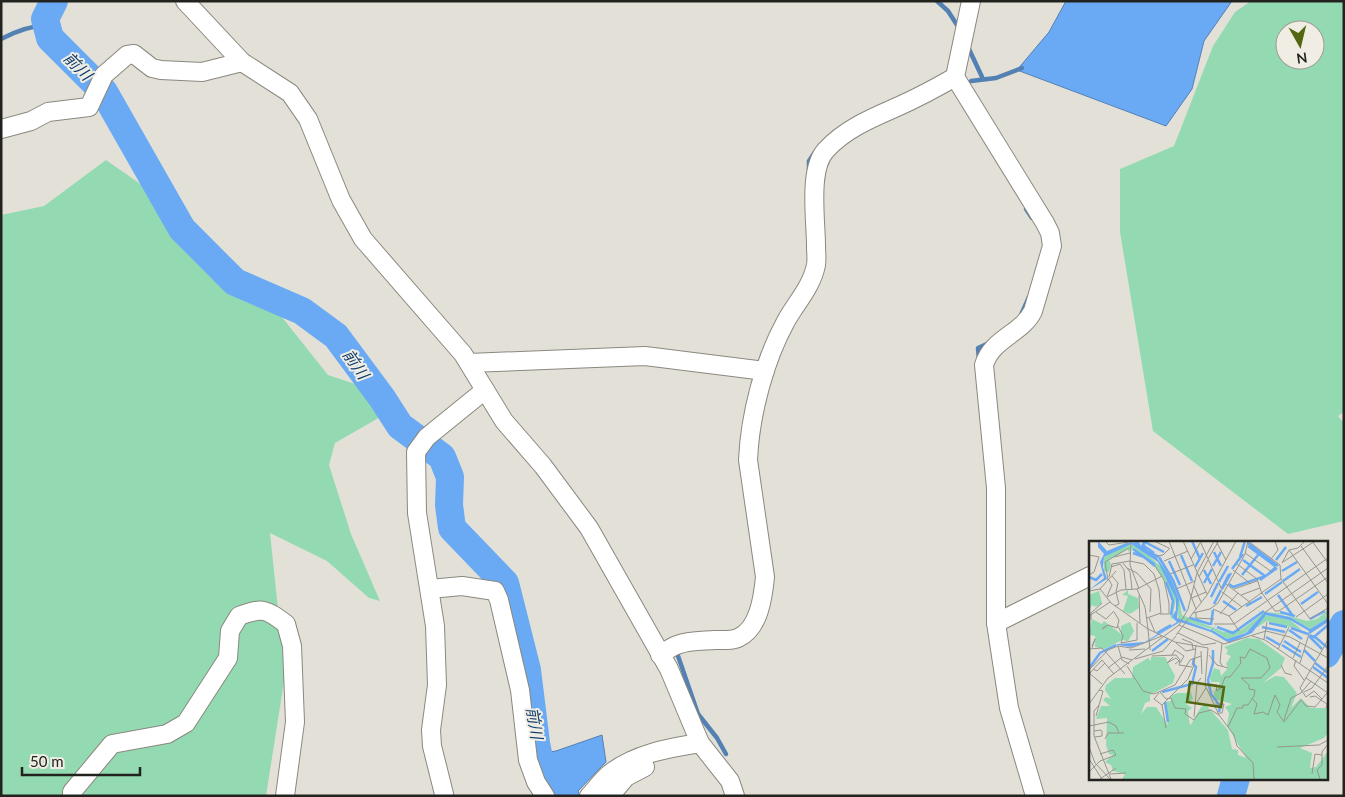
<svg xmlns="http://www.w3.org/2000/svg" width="1345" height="797" font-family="Lato,'Noto Sans JP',sans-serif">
  <rect width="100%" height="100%" fill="#e3e1d7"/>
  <!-- green -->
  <g fill="#93dab2" fill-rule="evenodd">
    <path d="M1251,1h93v411l-6,4 6,7v98l-56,13 -135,-103 -33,-199v-63l54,-23 39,-100 22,-34zM1285,30h30v30h-30z"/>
    <polygon points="106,160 149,190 220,256 254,282 328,375 364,387 382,416 335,443 329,465 351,534 380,601 369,598 327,561 270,533 285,675 266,796 1,796 1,215 44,206"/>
  </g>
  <!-- water -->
  <g fill="#6aaaf4" stroke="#5481b4">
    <polygon points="1066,1 1232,1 1204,41 1192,89 1166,126 1017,70 1049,32"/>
    <polygon points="602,735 606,762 578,791 580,796 555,796 543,781 536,754 556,751"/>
  </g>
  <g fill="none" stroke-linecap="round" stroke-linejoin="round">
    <!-- stream -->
    <g stroke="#5481b4" stroke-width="4.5">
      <polyline points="937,1 948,11 957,25"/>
      <path d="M1,39c15,-8 29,-13 46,-14"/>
      <polyline points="968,47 983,79"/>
      <polyline points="971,81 996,78 1022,68"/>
      <polyline points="809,170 809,161 815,152"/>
      <polyline points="1026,209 1032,218"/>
      <polyline points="1021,315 1029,297"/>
      <polyline points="979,360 978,348 989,343"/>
      <polyline points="679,649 677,653 698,714 717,738 726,754"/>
    </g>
    <!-- river -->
    <g stroke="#6aaaf4" stroke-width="28">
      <polyline points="54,1 45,19 50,38 104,92 182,229 235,282 302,311 336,336 382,398 400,426 442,457 450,477 449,505 452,528 505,583 527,670 536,743 543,778 557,796"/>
      <polyline points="1326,654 1344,624"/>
      <polyline points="1231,796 1236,778"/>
    </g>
    <defs>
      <g id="minor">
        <polyline points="185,1 242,62 290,93 308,119 341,200 363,239 463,354 504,421 543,466 589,528 669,669 700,743 730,781 735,796"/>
        <path d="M971,1l-16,76 90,146 5,10 2,13 -19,65c-11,23 -41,27 -49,54l12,123v135l13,85 26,88"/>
        <polyline points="1,129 31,121 48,112 89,107 104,75 127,55 134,54 152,68 161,70 202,72 242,62"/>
        <polyline points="469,363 645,356 765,371"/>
        <polyline points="430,589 462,586 495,591 499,600 520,690 528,760 536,782 545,796"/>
        <polyline points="996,623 1090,576"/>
        <path d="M660,655c6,-4 11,-8 17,-10 12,-5 26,-4 38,-5 8,0 16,1 23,-2 21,-9 25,-41 27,-61l-17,-117c2,-45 16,-99 38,-139 10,-18 26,-35 30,-56 1,-6 0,-13 0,-19 0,-26 -8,-77 10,-96 19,-21 46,-32 71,-43 20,-9 39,-19 58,-30"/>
        <polyline points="444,794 432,746 431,730 437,685 435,626 417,513 416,452 427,437 485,390"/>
        <path d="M72,796v-4l40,-48 55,-10 19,-11 42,-65 2,-27 9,-15c24,-9 27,-7 47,8l6,22 3,76 -10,74"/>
        <path d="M589,796c7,-7 12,-15 19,-21 25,-21 60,-27 92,-32"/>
        <polyline points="610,796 626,777 645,767"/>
      </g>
    </defs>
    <!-- minor casing -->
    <use href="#minor" stroke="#8a887f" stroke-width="20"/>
    <!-- minor -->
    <use href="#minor" stroke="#fff" stroke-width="18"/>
  </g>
  <g text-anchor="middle" stroke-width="4" stroke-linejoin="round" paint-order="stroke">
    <!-- water labels -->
    <g font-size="16" font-style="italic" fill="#123e6d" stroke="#f0eee4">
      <text transform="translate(78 66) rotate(45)" y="6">前川</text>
      <text transform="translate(356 364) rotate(55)" y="6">前川</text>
      <text transform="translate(535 723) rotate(81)" y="6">前川</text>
    </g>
  </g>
  <!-- overview -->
  <g transform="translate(1089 541)">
    <rect width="239" height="239" fill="#e3e1d7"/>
    <path d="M40,3l11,3 24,23 12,29 -4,21 -2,-5h2l1,-13 -5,-16 -15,-23 -15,-12 -5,-2 -5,3v-3l-23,13 4,-2 2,4 -2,8 -5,-1v-14zM69,17l8,10 10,21 1,-2 5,28 42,17 17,-2 20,-15 -3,-6 2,3 19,1 28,8 10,-2 11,-9v6l-4,-2 4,4 -18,11 -23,-14 -21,-2 -21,20 -18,6 -16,-10 -33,-10v-22zM39,49v4l10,4 1,10 -9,6 -7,-3 5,-15 -6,-1zM10,50l3,12 -6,4 -4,-2 -3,6v-16zM180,74l20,4 13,11 -35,-9 -11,7 7,-12zM3,78l10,5 2,-3 17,13v-8l9,-4 4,9 -6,10 -6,-1 -17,9 -10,-2v-11l-6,-1zM158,97l12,1 26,19 -4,10 -18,15 12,-7 9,1 13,16 -6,15 10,-10 9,10h18v25l-4,5 -24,10 12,5 -2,15 6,-1 12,-16v28h-206l3,-5 -12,-3 -2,-6 -6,-3 8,-7 -4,-1 -3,-9 1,-27 -11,1 5,-13h9l-7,-6 3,-3 5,2 -6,-9 1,-5 9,-7h17l1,-11 15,-9 3,3v-4h14l10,19 -2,7 -23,12v6l-5,2 -4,11 6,-7h9l12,18 -2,-23 5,-1v-5l6,-3h10l3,-4 3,10 -7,5 6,4 -4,3 2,15 11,-19 5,-2 22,25 4,19 6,1v5l8,3 -19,-33 2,-12 -4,-6 7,-3 -17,-5 -2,-9 2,2 5,-10h-9l-1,-4 4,-10 6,2 1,6 7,-8 -2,-4 5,-8 -5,-2 2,-4 -4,-3z" fill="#93dab2"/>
    <path d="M9,0l9,10 19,-8 13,-1 2,4 2,-5 4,9 13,6 -3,2 14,21 8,21 -2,18 34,12 6,-5 -5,5 15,9 19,-6 19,-21 25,5 20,12 18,-11v4l-20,13 1,-4 -19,-11 -24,-5 -14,18 -23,10 -18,-11 -31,-10 -35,21 -14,4 -13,-2 -6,2 6,-3 27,-2 32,-20 -5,-5 4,-7v-11l-18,-37 -27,-18 -27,13 -1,10 4,12 -18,11 15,-12 -4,-16 4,-8 -6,-7z" fill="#6aaaf4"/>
    <path fill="none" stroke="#6aaaf4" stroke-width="2.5" d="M103,0l8,18M55,1v4l10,7M56,1l19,10M159,2l30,23M159,5l27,20M44,8l21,15M125,11l7,14M44,12l11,4 11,9M92,14l11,26M70,16l14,23 12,31M151,16l5,-16M154,19l22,16M187,19l10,-13M80,20l11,24M124,25l8,-14M106,26l8,-14M143,28l11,-15M115,29l7,14M193,30l15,-9M153,34l16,-20M0,36l7,3 6,-6M171,39l17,-12M194,40l17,-12M77,41l7,19 -2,14M130,41l9,-16M115,42l8,-14M140,43l4,3 33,-11 10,-9M133,47l7,-14M133,48l9,-16M176,53l17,-12M189,54l15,21M122,56l7,-14M134,60l13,9M125,63l7,-14M212,63l17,-12M157,65l16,-9M191,71l15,4M101,77l20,6M221,78l15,-8M180,82l18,4M122,84l2,-15M128,86l16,6 31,-22M173,86l23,5M202,87l17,6M200,89l13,9M68,92l14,-8M221,94l4,2 14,-12M220,95l13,13M177,96l14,8M226,96l13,11M195,100l17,11M193,104l19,12M124,109v13l-5,17 3,14 9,12 -1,6M215,109l11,11M63,110l16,-12M226,122l13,10M1,126l10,-14 16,-8M224,126l15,11M73,151l30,-8 4,-17 -3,-3 1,-6M76,161l3,20"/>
    <path fill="none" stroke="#96958d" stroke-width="1" d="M16,0l4,4 20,-3M42,0l-1,24 9,24M65,0l15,7M80,0l27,68M94,0l24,53M111,0l22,49M127,0l10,19M223,0l16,22M212,5l27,37M200,9l39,54M156,12l27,19M0,14l10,2 -5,15 -5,3M68,15l6,-1 7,-7M25,16l16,-4M102,18l9,-16M119,18l10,-17M182,18l7,-9 -3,-9M41,20l14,3 10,10 5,16 2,23 -14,5M75,20l24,-10M194,21l32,-21M34,22l7,9 2,17M193,22l7,-13 9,-2 7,-7M148,23l20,15 5,15M66,25l9,14 5,23v11h-9M22,26l9,-3 4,6 2,19M38,27l10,5 14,16 -1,23M144,29l18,14M81,33l23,-9M23,35l6,7 -2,9 3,12 -4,2M20,36l3,-13 18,-3M110,36l9,-17M192,38l29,40 18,-11M19,39l-3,-18 24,-14M137,43l25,19M105,45l7,16M11,48l16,-18M48,48l8,18 3,22 27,13 33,6 -3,37 14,30M87,48l19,-8M145,48l23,-8M0,50l11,-2 11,14 37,26 2,21M133,51l20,15M173,52l13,18h4l49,-34M50,54l1,28M152,54l19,-7M18,55l5,-11 -3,-5M18,56l14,-7 16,-1 25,-13M103,57l14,-6M124,68l16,7 10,15M7,71l10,7 8,-8M107,71v6l18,1M104,72l17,-4 8,-6 27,-49 3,-13M175,72l64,-45M131,73l18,-21M0,75l21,-14M140,75l52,-37 -1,-14 -32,-24M207,76l32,-23M60,77l6,14M2,79v-7l11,-10M125,83h20l94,-66M90,84l45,19 42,-13 24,6 38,21M17,85l-4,3 6,-4 9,3 2,-8 -5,-8M29,85l5,10 -2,7M89,92l25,12 13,-2M87,94l31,-40 29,-54M163,95l13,4 63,43M93,98l10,4 1,6M175,98l3,-17M32,102l16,-3v-17M87,102l10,8 10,-2M133,102l-2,19 3,5M3,105l3,-7 -3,9M29,105l4,14 7,4M0,108l13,-1 23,26M189,108l11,-22M40,109l16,-1M112,110l1,23M83,114l3,-5 9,6 -4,7M120,114l8,10 11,3M63,115l24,-1 4,5 -1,5 13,2M84,116l-6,6 9,-5 3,3 -4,3M204,117l7,-15M46,118l28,-8 13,-15M207,119l-2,6 10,14M211,122l9,-29M192,124l4,8 7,2M38,125l16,25 11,3 21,-9 15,-25 11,-4M19,127l14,-11 10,3M4,128l4,2 8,-8M0,129l19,-20 10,-4 13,2 31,-12M0,132l13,11M1,132l12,-13 12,14M217,137l22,15M122,143l6,1 -1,6 5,-3 4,-11h5l11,-14 -1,-6 5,1 5,-9 17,9 3,10 -9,10h-20l8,7v4l6,1 -1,6 -6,9h-5v3h-6l-9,19M71,151l6,7 5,-1 4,10 11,1 -1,5 9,6M215,151l8,-4 16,-22M70,152l-5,6 8,6M221,156l5,-1 12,8 -1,4M163,157l5,6 -3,10 9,-2 5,3 7,-20 5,10 -3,7 7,10 17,-22 5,6 9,1 12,-14M233,158l-8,-8 -8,6 -6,-9 28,-48M108,161l9,-14M0,163l19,-26 71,-53 9,-16 9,-36 17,-32M126,163h9l-2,9h-3M10,164l-5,6v25l17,43M7,175l7,-25 -4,-1M105,176l3,-34 4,-5M105,179l5,-7 12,-3 8,5 15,20 3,11 16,17 1,16M195,179l7,-22 10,-5 10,-12M0,185l20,-4 7,4 3,7M77,187l-4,-23 26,-26 6,-14 2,-20M5,190l7,-1 1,2v4l-7,1M16,198l3,-6h16M0,206l6,16 15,16M188,206l42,-2 9,-5M0,218l13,20M0,231l11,-11 16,-6 -3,-5 -13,4M21,233l16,-1M223,233l3,-20 7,1M11,238l16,-11M231,238l-3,-9 5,-5v-13l6,-8"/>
    <path fill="#536610" fill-opacity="0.15" stroke="#536610" stroke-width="2.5" d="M101,141l34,5 -3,20 -34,-5z"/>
    <rect width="239" height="239" fill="none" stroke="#22221e" stroke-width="2.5"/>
  </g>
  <!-- border -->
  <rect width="1345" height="797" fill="none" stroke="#22221e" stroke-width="5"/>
  <!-- north arrow -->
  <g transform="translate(1300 45) rotate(172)"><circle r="24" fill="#f0eee4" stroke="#9e9c95"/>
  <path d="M0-4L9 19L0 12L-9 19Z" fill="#536610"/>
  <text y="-8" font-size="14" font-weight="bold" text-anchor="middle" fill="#22221e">N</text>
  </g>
  <!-- scale -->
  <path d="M22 767v8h118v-8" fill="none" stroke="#22221e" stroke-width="2.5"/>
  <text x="30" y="767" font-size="15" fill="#22221e" stroke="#f0eee4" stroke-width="4" paint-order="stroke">50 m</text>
</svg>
